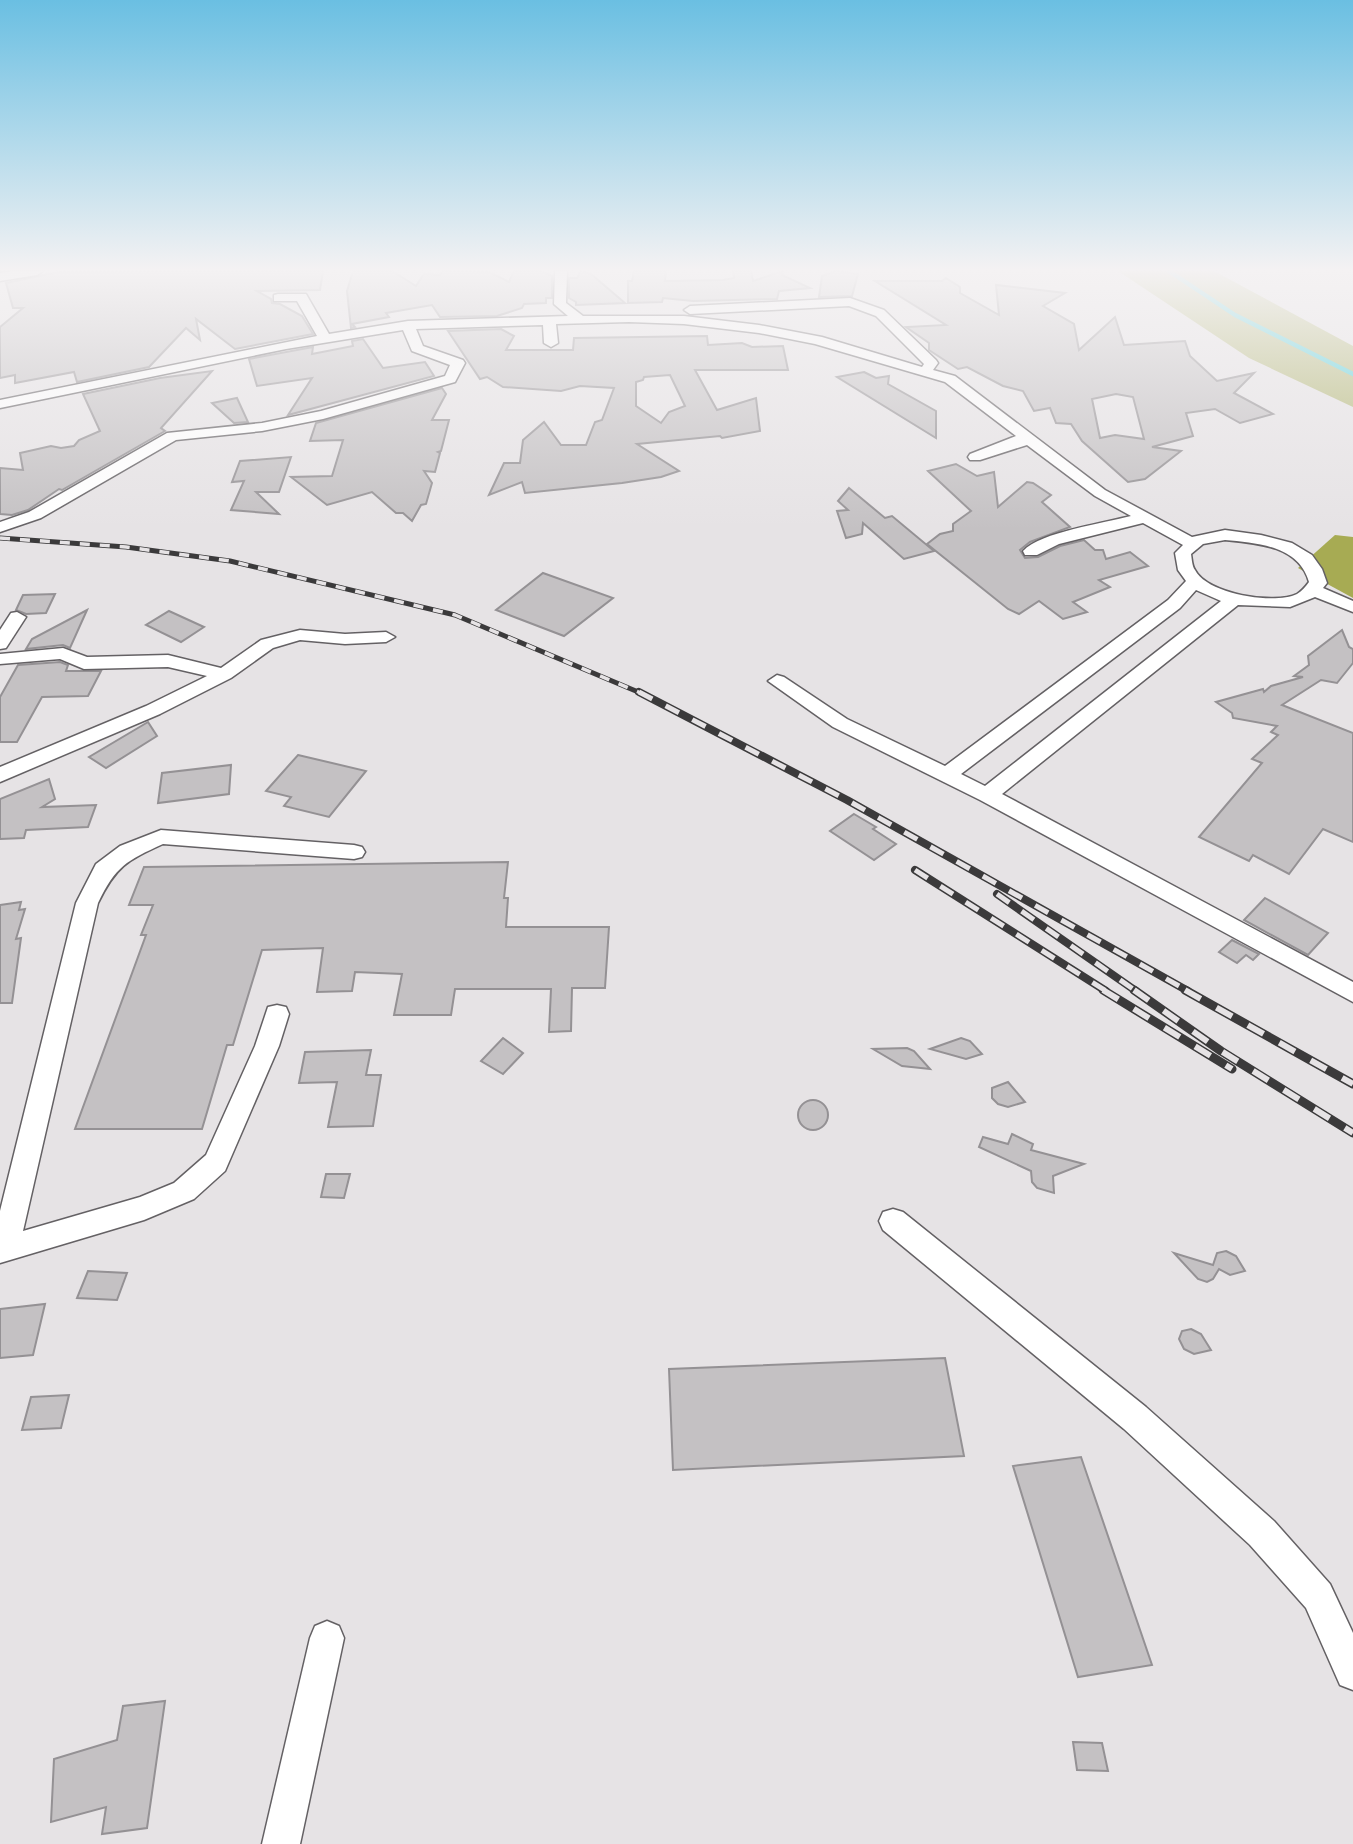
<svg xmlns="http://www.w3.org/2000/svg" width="1353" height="1844" font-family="Lato,sans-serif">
  <rect width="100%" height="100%" fill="#e6e3e5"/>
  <!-- green -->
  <polygon fill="#b3b776" points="1118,271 1214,271 1353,346 1353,407 1249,358"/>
  <!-- forest -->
  <polygon fill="#a7ab53" points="1335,535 1353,537 1353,598 1298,568"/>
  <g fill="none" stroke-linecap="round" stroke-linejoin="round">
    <!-- stream -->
    <polyline stroke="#4ed0d9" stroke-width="4.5" points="1169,271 1235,315 1353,374"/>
  </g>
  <!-- building -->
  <g fill="#c4c1c3" stroke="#949194" stroke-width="2" fill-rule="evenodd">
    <polygon points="323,271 320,290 257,291 271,299 272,303 280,304 302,316 313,334 235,349 196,319 200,340 186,328 149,367 77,382 74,372 15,383 15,375 0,378 0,327 23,308 13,308 6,283 58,272"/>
    <polygon points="353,271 392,271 416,286 424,274 440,275 443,271 489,272 509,282 514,271 541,271 552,276 552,298 546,298 546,303 524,304 522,308 497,316 440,317 432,305 386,313 389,317 352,324 355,327 351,328 347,291"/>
    <polygon points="581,271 591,274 625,303 576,305 576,302 569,298 569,278 577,278"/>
    <polygon points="634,271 666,271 665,281 723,280 734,278 733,271 751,271 753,281 783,271 782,275 810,288 779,291 777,299 693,301 663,298 662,302 628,303 628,281 632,281"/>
    <polygon points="836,271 858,274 852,296 819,297 822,276"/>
    <path d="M946,278l14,9v6l39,22 -3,-30 69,8 -22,13 31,18 5,26 36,-33 9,28 61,-4 5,15 27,25 37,-8 -20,20 39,21 -33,9 -25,-14 -29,4 7,23 -41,11 29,4 -36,28 -17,3 -46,-41 -11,-17 -15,-1 -6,-15 -16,3 -11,-20 -20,-5 -36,-19 -9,2 -29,-19v-7l-23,-16 40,-2 -71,-44h67zM1116,394l17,3 11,42 -29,-4 -15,3 -8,-39z"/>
    <path d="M501,329l13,7 -8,14h67l1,-12 133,-2 1,9 34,-2 10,4 31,-1 5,24h-93l22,40 39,-12 4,33 -38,7 -2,-2 -83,8 42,27 -18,6 -39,6 -97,10 -3,-11 -33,13 15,-32h16l3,-23 21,-18 17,23h25l9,-23 7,-2 12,-32 -34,-2 -19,5 -58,-4 -16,-10 -7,2 -32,-48zM670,375l15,31 -16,6 -8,11 -25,-17v-24l7,-2 1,-3z"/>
    <polygon points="363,339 383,368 425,362 434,376 288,415 312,378 257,386 249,359 313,347 312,354 353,346 352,341"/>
    <polygon points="212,371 161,428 165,431 62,490 59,489 28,510 12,515 0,514 0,468 23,470 20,453 51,446 61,448 74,446 79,440 100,431 83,394 160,378"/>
    <polygon points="864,372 876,378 889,376 888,384 936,411 936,438 837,377"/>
    <polygon points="442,388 446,394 432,420 449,420 441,451 438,452 440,453 435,472 424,471 432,483 426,504 421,505 412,521 403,513 396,513 372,492 327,505 291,477 332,476 343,440 310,441 316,423"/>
    <polygon points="237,398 248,422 234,423 212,403"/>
    <polygon points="291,457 279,492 256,492 279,514 231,510 244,481 232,482 240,461"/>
    <polygon points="956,464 977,476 994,472 998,507 1027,482 1033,483 1051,495 1042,502 1070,527 1030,542 1020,550 1025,558 1038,557 1060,546 1084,540 1095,550 1103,550 1106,559 1130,552 1148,566 1099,580 1110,587 1073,602 1087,612 1063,619 1039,601 1019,614 1008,609 927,544 940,534 953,531 953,524 971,511 928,471"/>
    <polygon points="849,488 885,518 892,516 934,551 904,559 863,523 862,534 846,538 837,511 848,510 838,501"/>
    <polygon points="543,573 613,598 564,636 496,610"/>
    <polygon points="55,594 46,613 26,614 16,610 23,595"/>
    <polygon points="87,610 70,648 63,645 26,649 32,639"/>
    <polygon points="169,611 204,627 181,642 146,625"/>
    <polygon points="1342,630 1349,647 1353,649 1353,663 1337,683 1321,680 1282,705 1353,733 1353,842 1323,829 1289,874 1253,855 1249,861 1199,837 1262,763 1252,759 1278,735 1271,732 1277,726 1233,718 1232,713 1216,702 1263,689 1264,692 1271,686 1303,677 1294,676 1309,665 1308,656"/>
    <polygon points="60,662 68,665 66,671 101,671 88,696 42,697 17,742 0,742 0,697 18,665"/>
    <polygon points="148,722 157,736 106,768 89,757"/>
    <polygon points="298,755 366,771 329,817 284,806 291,797 266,791"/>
    <polygon points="231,765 229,794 158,803 162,773"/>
    <polygon points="49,779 55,799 42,807 96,805 88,827 26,830 24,838 0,839 0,799"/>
    <polygon points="854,814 876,827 873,829 896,844 874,860 830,831"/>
    <polygon points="508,862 504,898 508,898 506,927 609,927 605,988 572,988 571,1031 549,1032 551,989 455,989 451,1015 394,1015 402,974 355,972 352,991 317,992 323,948 262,950 233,1045 227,1045 202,1129 75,1129 146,935 141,935 153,905 129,905 144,867"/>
    <polygon points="1265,898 1328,933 1308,955 1244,920"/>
    <polygon points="21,902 19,910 25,909 16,939 21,938 12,1003 0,1003 0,905"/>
    <polygon points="1232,940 1259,954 1253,960 1246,955 1237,963 1219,952"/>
    <polygon points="503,1038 523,1053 503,1074 481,1061"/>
    <polygon points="961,1038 970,1041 982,1054 966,1059 930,1049"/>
    <polygon points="907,1048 914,1051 930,1069 902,1066 873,1049"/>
    <polygon points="371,1050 366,1075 381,1075 373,1126 328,1127 337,1082 299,1083 305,1052"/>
    <polygon points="1008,1082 1025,1102 1008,1107 998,1104 992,1098 992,1088"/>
    <circle cx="813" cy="1115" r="15"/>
    <polygon points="1012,1134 1033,1144 1031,1150 1084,1164 1053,1176 1054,1193 1037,1188 1032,1182 1031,1171 979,1147 983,1137 1008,1144"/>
    <polygon points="326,1174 350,1174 344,1198 321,1197"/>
    <polygon points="1226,1251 1236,1256 1245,1271 1230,1275 1219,1269 1213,1279 1207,1282 1198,1279 1174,1253 1213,1265 1217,1253"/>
    <polygon points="88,1271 127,1273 117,1300 77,1298"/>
    <polygon points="45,1304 33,1355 0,1358 0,1309"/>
    <polygon points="1191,1329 1201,1334 1211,1350 1194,1354 1184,1349 1179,1339 1182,1331"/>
    <polygon points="945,1358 964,1456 673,1470 669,1369"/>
    <polygon points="69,1395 61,1428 22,1430 31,1397"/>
    <polygon points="1081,1457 1152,1665 1078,1677 1013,1466"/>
    <polygon points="165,1701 147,1828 102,1834 106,1807 51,1822 54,1759 117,1740 123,1706"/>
    <polygon points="1073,1742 1102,1743 1108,1771 1077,1770"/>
  </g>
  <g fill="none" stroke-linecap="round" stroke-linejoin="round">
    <defs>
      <g id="minor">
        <polygon points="15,271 43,271 37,275 0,281 0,273"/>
        <path d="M555,271h12l-1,32 17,13h101l75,9 63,12 100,30 2,-3 -48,-48 -27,-10 -159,8 -6,-4 6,-4 160,-8 34,12 52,50 2,3 -5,7 22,6 150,114 87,47 33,-7 36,5 31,8 20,12 10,14 5,14 -4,5 30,13v11l-38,-15 -25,10 -52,-2 -236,189 351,188v20l-373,-202 -147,-73 -65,-46 9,-6 7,2 63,42 98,47 223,-166 18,-19 -8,-11 -3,-17 8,-8 -40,-22 -84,21 -22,11h-12l-2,-4c18,-19 81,-28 108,-35l-36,-20 -68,-51 -47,15h-10l-2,-3 2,-3 46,-18 -71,-54 -130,-38 -56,-11 -75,-9 -55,-2 -73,2 2,19 -7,4 -7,-4 -1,-18 -127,4 7,17 40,14 2,3 -10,19 -132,37 -61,12 -86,9 -135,78 -41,14v-10l29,-10 138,-79 95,-10 59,-12 124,-35 5,-11 -38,-14 -9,-21 -117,19 -286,59v-8l317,-64 -20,-35h-23v-6l4,-1h28l23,40 79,-13 160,-5 -14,-12zM1225,540c33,3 74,6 84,42 -3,4 -7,9 -12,12 -23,11 -90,0 -102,-24 -3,-4 -3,-10 -4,-16l12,-10zM1196,590l25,11 -236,185 -24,-12 219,-166z"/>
        <polygon points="17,612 26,617 6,648 0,649 0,630 11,613"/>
        <polygon points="300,630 345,634 386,632 395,637 386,642 345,644 300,640 273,648 231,678 160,714 0,782 0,767 146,706 207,676 168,667 84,669 60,659 0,664 0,654 63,648 87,657 168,655 221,668 261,640"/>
        <path d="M161,830l193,15 8,2 3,5 -3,5 -8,2 -191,-15c-37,17 -47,22 -65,59l-75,328 117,-34 34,-14 32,-28 49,-109 13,-39 9,-2 9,2 3,7 -10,32 -54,125 -31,28 -50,21 -144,43v-52l76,-308 20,-39 24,-18z"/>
        <polygon points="893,1209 903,1212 1146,1407 1274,1521 1330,1584 1353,1633 1353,1690 1340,1685 1306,1608 1250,1545 1124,1429 883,1230 879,1221 883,1212"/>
        <polygon points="327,1621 339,1626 344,1638 300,1844 262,1844 310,1638 315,1626"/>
      </g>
    </defs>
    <!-- minor casing -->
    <use href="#minor" stroke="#646164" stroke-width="3"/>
    <!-- minor -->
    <use href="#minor" fill="#fff" fill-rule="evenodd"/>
    <defs>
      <polyline id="rail-far2" points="0,538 126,547 230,561 455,615 643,694"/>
      <g id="rail-far1">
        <polyline points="639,692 847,800 1188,991"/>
        <polyline points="915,870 1106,991"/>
        <polyline points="997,894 1136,991"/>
      </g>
      <g id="rail">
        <polyline points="1103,990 1232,1069"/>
        <polyline points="1134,990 1221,1051 1353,1133"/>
        <polyline points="1185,990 1353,1084"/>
      </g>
    </defs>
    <!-- rail-far2 casing -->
    <use href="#rail-far2" stroke="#3b3a3b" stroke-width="5"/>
    <!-- rail-far1 casing -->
    <use href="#rail-far1" stroke="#3b3a3b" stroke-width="8"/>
    <!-- rail casing -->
    <use href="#rail" stroke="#3b3a3b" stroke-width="9"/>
    <!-- rail-far2 -->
    <use href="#rail-far2" stroke="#e6e3e5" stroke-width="3.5" stroke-dasharray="10" stroke-linecap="butt"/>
    <!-- rail-far1 -->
    <use href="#rail-far1" stroke="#e6e3e5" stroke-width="5" stroke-dasharray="15" stroke-linecap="butt"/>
    <!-- rail -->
    <use href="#rail" stroke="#e6e3e5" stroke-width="6" stroke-dasharray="18" stroke-linecap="butt"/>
  </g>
  <!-- sky -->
  <linearGradient id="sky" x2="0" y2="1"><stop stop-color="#6abfe2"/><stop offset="0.51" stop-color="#f4f2f3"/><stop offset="1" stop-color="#f4f2f3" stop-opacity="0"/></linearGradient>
  <rect width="1353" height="529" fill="url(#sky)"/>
</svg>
